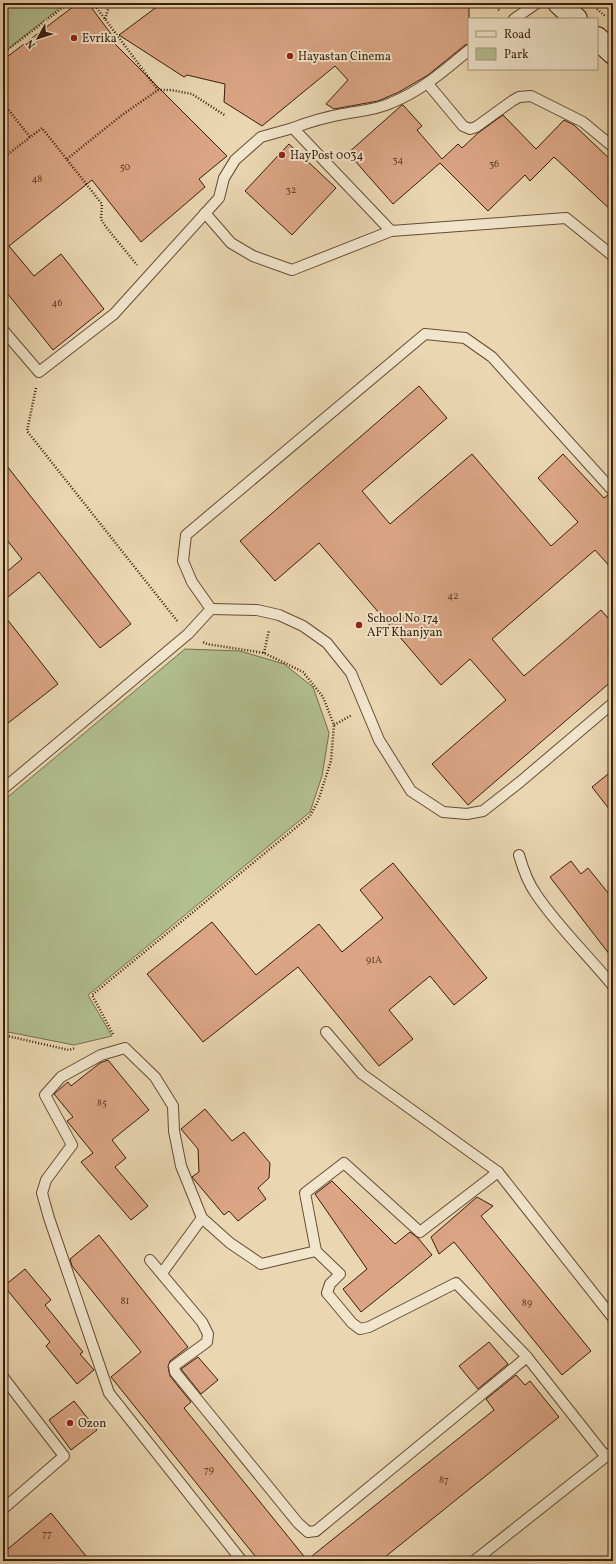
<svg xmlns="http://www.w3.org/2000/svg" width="616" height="1564" font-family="Vollkorn,serif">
  <rect width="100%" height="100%" fill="#ead7b1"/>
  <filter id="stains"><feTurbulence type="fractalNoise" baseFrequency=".005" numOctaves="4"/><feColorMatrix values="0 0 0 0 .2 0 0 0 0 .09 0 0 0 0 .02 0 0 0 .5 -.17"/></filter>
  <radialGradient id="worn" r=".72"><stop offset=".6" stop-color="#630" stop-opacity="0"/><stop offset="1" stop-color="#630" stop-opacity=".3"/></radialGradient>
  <!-- green -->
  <g fill="#b2bf8f" stroke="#766e4e">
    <polygon points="3,3 66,3 3,53"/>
    <polygon points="185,649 240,651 284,664 313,687 329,733 322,776 310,812 88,995 112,1036 74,1045 3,1031 3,801"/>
  </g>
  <!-- building -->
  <g fill="#dba585" stroke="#391d0c">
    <polygon points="78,3 88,3 114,38 112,41 227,156 199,179 205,187 141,242 92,180 9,246 34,276 61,254 104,309 53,350 3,288 3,60"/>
    <polygon points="162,3 469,3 469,44 465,45 428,75 399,92 378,101 334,109 326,104 348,80 335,66 262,126 224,102 225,84 187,75 184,77 119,35"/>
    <polygon points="402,105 403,105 422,126 417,130 442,159 458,144 462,148 478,133 503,115 536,149 564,120 574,125 613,162 613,212 554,157 530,181 525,175 488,211 440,163 393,204 348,153"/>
    <polygon points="289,144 336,188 292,235 245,191"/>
    <polygon points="419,386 447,418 362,491 390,524 472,454 551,546 578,522 538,478 563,454 604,498 608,495 613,497 613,570 595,550 492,639 524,676 601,610 613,624 613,680 468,805 432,764 506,700 470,659 441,685 319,543 275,581 240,541"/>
    <polygon points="3,461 131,624 100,648 39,572 3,601 3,575 22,559 3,535"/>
    <polygon points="3,614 58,684 3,727"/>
    <polygon points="613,770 613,814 592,787"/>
    <polygon points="571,861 581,874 588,868 613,899 613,959 550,877"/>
    <polygon points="393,863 487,978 454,1005 430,976 389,1010 413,1039 379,1066 298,967 203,1042 147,974 212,922 256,975 319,924 342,952 383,918 360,890"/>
    <polygon points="108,1060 149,1110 112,1140 126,1158 115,1167 148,1206 131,1220 81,1162 93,1153 67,1121 73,1117 54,1094 68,1082 71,1086 100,1063"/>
    <polygon points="205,1109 232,1141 244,1132 270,1163 269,1178 258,1188 266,1199 238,1221 229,1211 224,1215 192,1177 199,1172 198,1149 181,1129"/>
    <polygon points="332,1181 395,1244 410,1232 418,1238 432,1255 361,1312 343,1289 367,1269 315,1194"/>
    <polygon points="477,1197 493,1206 481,1216 591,1351 562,1375 454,1242 439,1254 431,1237"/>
    <polygon points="99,1235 188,1347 170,1361 168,1367 170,1376 191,1402 184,1408 307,1560 494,1410 486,1399 516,1375 525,1385 530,1381 559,1417 380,1561 259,1561 111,1377 141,1352 72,1266 70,1259"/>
    <polygon points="25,1269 51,1300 45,1305 83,1352 80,1354 94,1370 77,1384 46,1346 50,1342 4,1286"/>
    <polygon points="489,1342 508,1364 478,1389 459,1366"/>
    <polygon points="198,1357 218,1380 201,1394 181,1369"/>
    <polygon points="74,1401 97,1430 71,1450 49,1420"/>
    <polygon points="51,1513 90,1561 3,1561 3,1553"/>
  </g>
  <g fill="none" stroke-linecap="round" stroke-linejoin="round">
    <defs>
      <g id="lane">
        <polyline points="514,19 537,3"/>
        <path d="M469,50c-25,21 -48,41 -78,53 -15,7 -32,8 -48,11 -17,3 -34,8 -50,14l98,103 175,-13 47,38"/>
        <polyline points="428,84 463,126 470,129 476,127 512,101 519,97 531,96 583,122 613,147"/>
        <polyline points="205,213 231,243 253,256 292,270 391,231"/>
        <polyline points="3,330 39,372 114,314 219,198 224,178 235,160 261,137 293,128"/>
        <polyline points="211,609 257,610 279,615 303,626 327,643 351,673 379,740 411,791 443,812 467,814 483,811 520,782 613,703"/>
        <polyline points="3,789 188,634 211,609 192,582 183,561 186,535 425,334 465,338 492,357 613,491"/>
        <path d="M519,855c4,14 9,28 17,39 22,33 52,61 77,92"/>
        <polyline points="326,1032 362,1074 498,1172 613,1318"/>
        <polyline points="316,1251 305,1193 344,1163 420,1232 498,1172"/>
        <polyline points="150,1260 202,1322 208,1334 207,1342 174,1366 175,1372 298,1523 308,1532 316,1531 527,1357 456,1283 369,1327 360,1329 352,1323 327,1293 330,1284 340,1274 316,1251 261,1264 230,1243 202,1218 181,1166 174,1131 173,1106 155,1077 125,1048 101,1055 61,1077 45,1095 72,1145 46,1180 42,1193 49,1218 109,1393 242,1561"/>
        <polyline points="162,1273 202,1218"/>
        <polyline points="527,1357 606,1457"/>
        <polyline points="3,1377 64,1456 3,1509"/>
        <polyline points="474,1561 613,1451"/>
      </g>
      <g id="secondary">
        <polyline points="559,3 576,19"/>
        <polyline points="597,38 613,53"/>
      </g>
    </defs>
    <!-- lane casing -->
    <use href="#lane" stroke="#654c35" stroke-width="12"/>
    <!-- secondary casing -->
    <use href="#secondary" stroke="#391d0c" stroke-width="24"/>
    <!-- path -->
    <g stroke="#391d0c" stroke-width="2.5" stroke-dasharray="1 2" stroke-linecap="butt">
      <polyline points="93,3 158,90"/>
      <polyline points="492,3 500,11"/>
      <polyline points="597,9 605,16"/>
      <polyline points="105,19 110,3"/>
      <polyline points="609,21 613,16"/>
      <polyline points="3,53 69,3"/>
      <polyline points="3,103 30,137"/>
      <polyline points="3,158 42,128 102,204 101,219 106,227 137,265"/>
      <polyline points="67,159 122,115 158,90 171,90 192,94 226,116"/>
      <polyline points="36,388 27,431 178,622"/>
      <polyline points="264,653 269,630"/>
      <polyline points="334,725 352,715"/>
      <polyline points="113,1034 92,995 310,816 318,801 331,761 334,725 323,697 303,672 264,653 207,644 203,642"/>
      <polyline points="3,1035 69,1050 75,1048"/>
    </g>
    <!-- lane -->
    <use href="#lane" stroke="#f1e5cc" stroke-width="10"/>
    <!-- secondary -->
    <use href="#secondary" stroke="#f1e5cc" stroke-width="22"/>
  </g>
  <!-- markers -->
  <g fill="#8f2418" stroke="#f1e5cc" stroke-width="1.5">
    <circle cx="74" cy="38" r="4"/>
    <circle cx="290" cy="56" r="4"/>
    <circle cx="282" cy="155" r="4"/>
    <circle cx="359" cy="625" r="4"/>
    <circle cx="70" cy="1423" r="4"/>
  </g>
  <g text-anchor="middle" stroke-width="4" stroke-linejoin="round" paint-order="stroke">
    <!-- number labels -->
    <g font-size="10" fill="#623f2a">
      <text x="398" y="163">34</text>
      <text x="494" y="167">36</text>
      <text x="125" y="170">50</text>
      <text x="37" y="182">48</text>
      <text x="291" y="193">32</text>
      <text x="57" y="306">46</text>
      <text x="453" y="599">42</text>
      <text x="374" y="963">91A</text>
      <text x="102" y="1106">85</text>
      <text x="125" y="1304">81</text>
      <text x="527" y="1306">89</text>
      <text x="209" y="1473">79</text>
      <text x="444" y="1483">87</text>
      <text x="47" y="1537">77</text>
    </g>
    <!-- poi labels -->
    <g font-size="12" fill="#391d0c" stroke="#f1e5cc" text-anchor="start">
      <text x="82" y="42">Evrika</text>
      <text x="298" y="60">Hayastan Cinema</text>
      <text x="290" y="159">HayPost 0034</text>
      <text x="367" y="622">School No 174<tspan x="367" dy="14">AFT Khanjyan</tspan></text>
      <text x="78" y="1427">Ozon</text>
    </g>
  </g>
  <!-- margin -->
  <rect width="616" height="1564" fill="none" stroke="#ead7b1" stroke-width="16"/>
  <rect x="4" y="4" width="608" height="1556" fill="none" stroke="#391d0c" stroke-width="2"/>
  <rect x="8" y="8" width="600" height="1548" fill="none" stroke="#391d0c"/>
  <!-- legend -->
  <rect x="468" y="18" width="130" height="52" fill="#f1e5cc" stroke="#a7957f"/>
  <rect x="476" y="31" width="20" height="6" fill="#f1e5cc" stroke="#a7957f"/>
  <text x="504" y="38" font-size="12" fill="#391d0c">Road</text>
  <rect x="476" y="48" width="20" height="12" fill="#b2bf8f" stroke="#a7957f"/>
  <text x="504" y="58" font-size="12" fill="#391d0c">Park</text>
  <!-- north arrow -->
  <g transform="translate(38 38) rotate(231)" stroke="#f1e5cc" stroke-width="3" paint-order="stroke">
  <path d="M0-3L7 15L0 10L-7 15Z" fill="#391d0c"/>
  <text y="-6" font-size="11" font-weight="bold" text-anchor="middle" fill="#391d0c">N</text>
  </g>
  <rect width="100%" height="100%" filter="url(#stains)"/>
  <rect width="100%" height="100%" fill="url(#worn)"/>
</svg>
